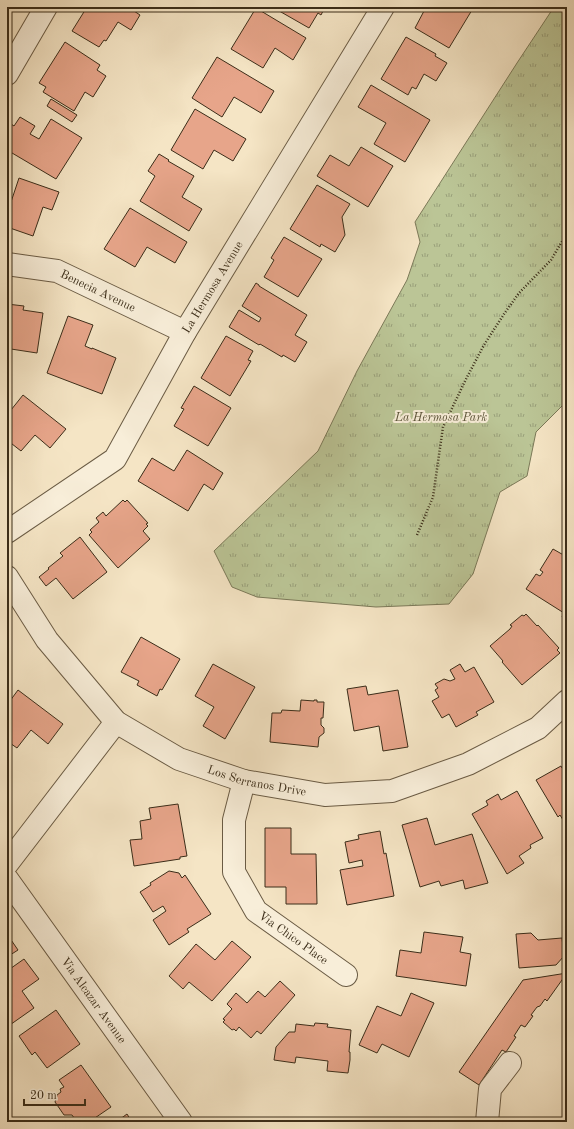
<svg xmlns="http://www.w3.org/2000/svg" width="574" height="1129" font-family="'Old Standard TT',serif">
  <defs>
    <pattern id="park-tufts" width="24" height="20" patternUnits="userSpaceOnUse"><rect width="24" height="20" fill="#bbc596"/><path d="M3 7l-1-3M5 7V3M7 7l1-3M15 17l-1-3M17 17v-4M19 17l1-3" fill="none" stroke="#99a07a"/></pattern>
  </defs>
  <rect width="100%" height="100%" fill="#f5e5c5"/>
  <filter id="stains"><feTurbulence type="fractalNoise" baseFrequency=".005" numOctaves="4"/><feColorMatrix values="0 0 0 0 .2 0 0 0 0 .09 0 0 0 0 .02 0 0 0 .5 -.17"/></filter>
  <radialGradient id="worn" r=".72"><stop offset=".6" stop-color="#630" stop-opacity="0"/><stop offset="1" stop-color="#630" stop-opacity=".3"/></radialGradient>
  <!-- park -->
  <polygon fill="url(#park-tufts)" stroke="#7b7958" points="554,7 567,7 567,401 536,432 527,476 500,492 473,574 449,604 376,607 257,597 232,587 214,551 318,451 357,371 407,280 420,242 415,222 517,63"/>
  <!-- building -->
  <g fill="#e7a58a" stroke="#3b2d19">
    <polygon points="87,7 128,7 140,15 131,30 118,22 106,41 104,40 99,47 72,31"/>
    <polygon points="275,7 325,7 321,15 318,13 309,28 274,8"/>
    <polygon points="423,7 467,7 472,10 449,48 415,28 424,11 421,10"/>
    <polygon points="256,8 306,38 293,60 275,48 263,68 231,49"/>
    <polygon points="406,37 436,54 435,56 447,63 436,81 424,74 416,89 412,87 408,95 381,79"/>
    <polygon points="65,42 100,65 97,70 106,76 93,97 85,92 74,111 43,92 46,87 39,83"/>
    <polygon points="217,57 274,91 261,113 234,97 222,117 192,98"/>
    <polygon points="371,85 430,120 405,162 374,144 386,123 358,107"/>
    <polygon points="51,99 77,115 72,122 47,106"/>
    <polygon points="195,109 246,139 233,161 214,150 203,169 171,150"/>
    <polygon points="20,117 35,126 30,134 39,139 51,119 82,138 56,179 7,150 7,131 11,124 14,126"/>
    <polygon points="361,147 393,166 368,207 317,176 330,155 349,166"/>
    <polygon points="159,154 169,160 168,161 194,176 182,197 202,209 189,231 140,201 155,176 148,171"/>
    <polygon points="19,178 59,192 52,210 43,207 33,236 7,227 7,201 11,202"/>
    <polygon points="317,185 350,204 342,217 345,235 335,252 321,244 320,247 290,229"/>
    <polygon points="130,208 187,242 175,263 147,247 135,267 104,249"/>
    <polygon points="284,237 322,259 298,297 264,277 274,260 271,258"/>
    <polygon points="256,283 259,285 259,286 307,315 295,335 307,342 295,362 283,355 282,357 260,344 259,345 229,327 239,310 259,322 261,318 242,306"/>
    <polygon points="7,304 24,306 23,310 43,313 37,353 11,349 10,359 7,359"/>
    <polygon points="68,316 93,325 85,346 92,349 92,348 116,358 102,394 47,373"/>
    <polygon points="226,336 253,351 248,360 251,361 230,396 201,378"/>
    <polygon points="194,386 231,408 208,446 174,426 184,409 181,408"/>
    <polygon points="23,395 66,429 50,448 35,435 21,451 7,440 7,415"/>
    <polygon points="187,450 223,473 213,490 204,484 188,511 138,481 152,458 174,471"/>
    <polygon points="123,500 125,502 127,500 148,523 146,524 148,526 143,531 150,539 118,568 89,535 92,532 90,530 99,522 96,518 103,512 106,516"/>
    <polygon points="80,537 107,572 73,599 56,578 46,586 39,577 49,569 48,568 63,556 60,553"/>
    <polygon points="553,549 567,557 567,620 562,617 564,613 526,589 536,574 540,576 543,572 540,570"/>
    <polygon points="526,614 537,626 538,625 559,648 557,650 560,653 522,685 502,662 503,661 490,646 510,629 512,626 510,625 522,615 524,616"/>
    <polygon points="141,637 180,659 162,690 160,689 157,696 137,685 139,681 121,672"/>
    <polygon points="213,664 255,687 225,739 203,726 214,707 195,696"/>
    <polygon points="460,664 465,672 474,667 494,702 476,712 478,715 456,727 449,714 442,718 432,701 439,697 435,690 438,688 435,684 444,679 450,681 455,679 450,670"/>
    <polygon points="366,686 368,695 398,690 408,747 383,751 379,726 354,731 347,689"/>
    <polygon points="18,690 63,724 48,744 31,730 17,748 7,741 7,705"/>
    <polygon points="301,700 314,701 314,700 317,700 317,702 324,702 323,718 321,718 321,725 324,728 324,733 319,737 318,747 270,742 272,713 281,713 282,710 300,711"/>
    <polygon points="561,766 562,768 567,766 566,825 560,815 558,817 536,780"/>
    <polygon points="517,791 543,838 530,845 531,848 519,856 524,863 507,874 472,814 488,805 486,801 498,794 501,800"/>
    <polygon points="178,804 187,856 180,857 180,859 134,866 130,840 142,839 140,821 151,819 149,808"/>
    <polygon points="427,818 435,845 472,834 488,883 465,889 463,880 441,886 439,881 420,887 402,825"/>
    <polygon points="265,828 291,828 291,854 316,854 317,904 286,904 286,887 265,887"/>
    <polygon points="380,831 384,854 386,853 394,896 347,905 340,870 363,866 362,860 349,863 345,842 359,839 358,835"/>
    <polygon points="169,871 179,873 182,878 185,875 211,914 187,929 189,932 169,945 153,920 166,911 163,906 153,912 140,892 151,885 150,883"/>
    <polygon points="424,932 463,937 460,952 471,954 466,986 396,976 400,950 421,953"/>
    <polygon points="531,933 538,940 562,938 564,956 556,965 519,968 516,934"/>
    <polygon points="7,934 18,950 7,957"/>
    <polygon points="232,941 251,957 212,1001 189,982 183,989 169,976 196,944 215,960"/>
    <polygon points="24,959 39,979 22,991 34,1008 7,1027 7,971"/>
    <polygon points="567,973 547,1001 545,999 540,1006 537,1007 531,1015 533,1016 525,1027 521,1025 514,1036 516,1037 506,1052 502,1050 479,1085 459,1072 523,980"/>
    <polygon points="280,981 295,995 261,1034 257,1031 251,1038 239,1027 236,1031 234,1029 232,1030 223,1022 225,1020 223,1019 232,1009 227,1004 236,993 247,1003 258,991 265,997"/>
    <polygon points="411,993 434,1003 409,1057 382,1044 377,1053 359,1045 377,1006 401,1016"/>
    <polygon points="56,1010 80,1044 47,1068 35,1052 32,1055 19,1036"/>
    <polygon points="315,1023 328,1024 327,1027 351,1030 349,1052 350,1052 350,1060 348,1073 327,1071 328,1061 296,1057 295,1063 274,1060 276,1047 289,1032 295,1032 296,1024 314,1026"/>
    <polygon points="81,1065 111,1107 89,1122 77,1122 72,1115 64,1115 55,1102 57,1095 61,1092 60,1089 64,1087 59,1080"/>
    <polygon points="127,1114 132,1122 116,1122"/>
  </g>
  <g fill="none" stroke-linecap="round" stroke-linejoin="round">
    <defs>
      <g id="minor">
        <polyline points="7,74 46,7"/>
        <path id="s1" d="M7,264l50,7 128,61"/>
        <path id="s2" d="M7,532l108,-73 70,-127 198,-325"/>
        <path id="s3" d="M7,577l40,63 69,82 63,37 65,22 81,14 67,-4 76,-27 70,-36 29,-27"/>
        <path id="s4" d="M244,781l-10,39v52l22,39 90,64"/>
        <polyline points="7,864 116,722"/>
        <path id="s5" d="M7,879l174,243"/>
        <polyline points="487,1122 490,1089 510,1063"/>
      </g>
    </defs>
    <!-- minor casing -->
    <use href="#minor" stroke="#6a5b44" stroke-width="24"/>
    <!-- path -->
    <polyline stroke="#3b2d19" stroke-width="2.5" stroke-dasharray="1 2" stroke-linecap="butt" points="417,535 433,497 443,427 466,379 484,345 504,314 519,293 551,260 567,233"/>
    <!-- minor -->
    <use href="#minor" stroke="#f8eed9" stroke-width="22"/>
  </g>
  <g text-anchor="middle" stroke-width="4" stroke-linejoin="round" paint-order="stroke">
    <!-- street labels -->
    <g font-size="12" fill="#3b2d19" stroke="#f8eed9">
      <text dy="4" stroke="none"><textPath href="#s2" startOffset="328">La Hermosa Avenue</textPath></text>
      <text dy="4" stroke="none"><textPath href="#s1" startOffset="96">Benecia Avenue</textPath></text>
      <text dy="4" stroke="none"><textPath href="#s3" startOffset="336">Los Serranos Drive</textPath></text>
      <text dy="4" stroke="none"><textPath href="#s4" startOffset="183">Via Chico Place</textPath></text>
      <text dy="4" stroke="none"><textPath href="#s5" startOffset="149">Via Alcazar Avenue</textPath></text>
    </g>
    <!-- park labels -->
    <g font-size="12" font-style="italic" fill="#5b5338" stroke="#f8eed9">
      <text x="441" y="421">La Hermosa Park</text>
    </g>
  </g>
  <!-- margin -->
  <rect width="574" height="1129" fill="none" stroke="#f5e5c5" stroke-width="24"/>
  <rect x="8" y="8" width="558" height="1113" fill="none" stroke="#3b2d19" stroke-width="2"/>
  <rect x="12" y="12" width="550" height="1105" fill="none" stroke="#3b2d19"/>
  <!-- scale -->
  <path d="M24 1099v6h61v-6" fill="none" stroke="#3b2d19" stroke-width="2"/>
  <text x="30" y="1099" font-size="12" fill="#3b2d19" stroke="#f8eed9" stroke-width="3" paint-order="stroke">20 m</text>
  <rect width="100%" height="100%" filter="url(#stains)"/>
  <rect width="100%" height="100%" fill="url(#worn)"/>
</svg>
